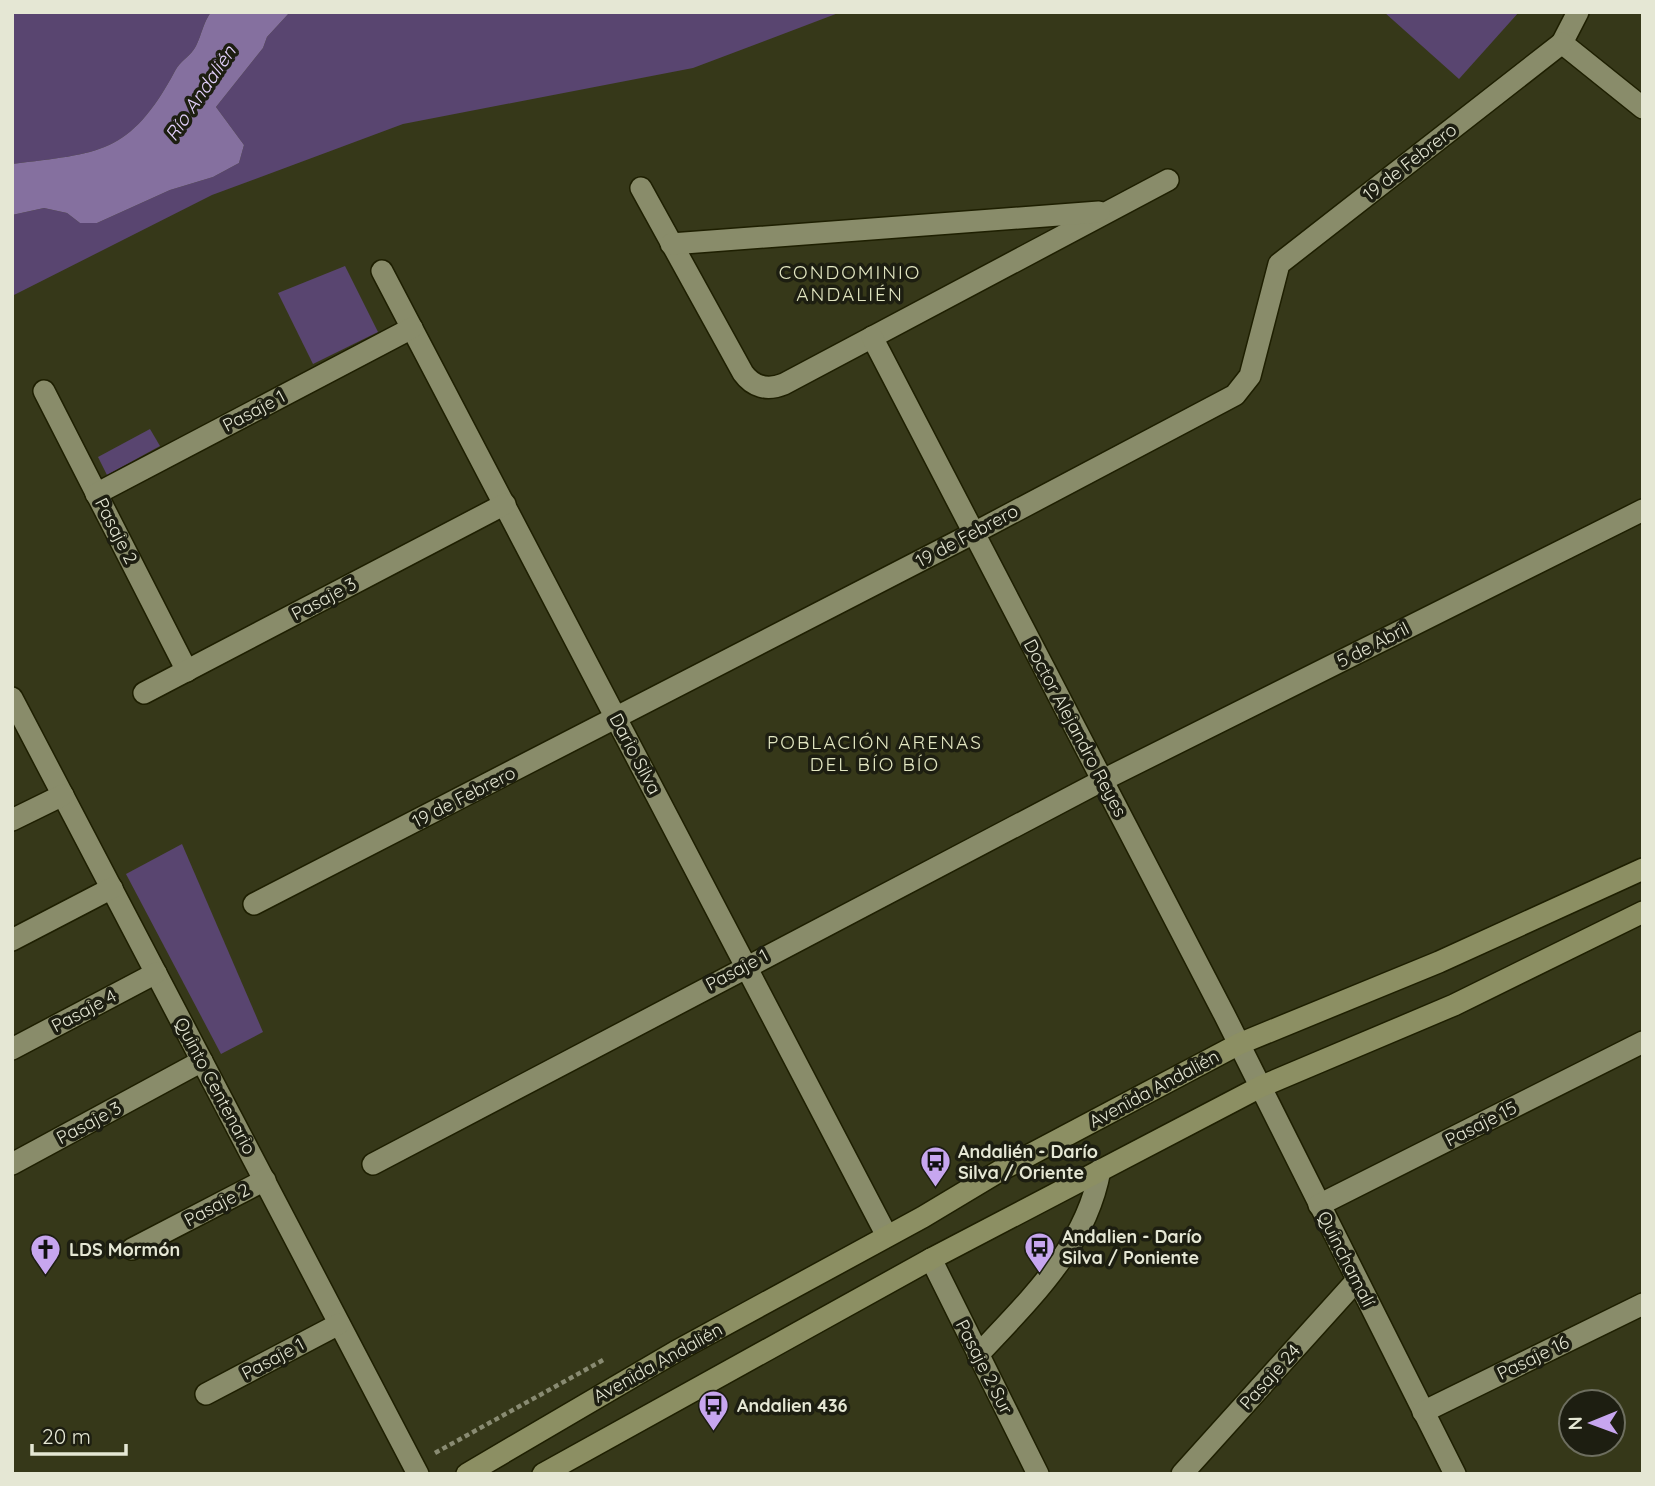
<svg xmlns="http://www.w3.org/2000/svg" width="1655" height="1486" font-family="Quicksand,sans-serif">
  <rect width="100%" height="100%" fill="#363819"/>
  <!-- green -->
  <g fill="#594570">
    <path d="M12,12h199c-8,11 -9,22 -15,34 -5,10 -16,15 -21,25 -45,84 -76,82 -163,93z"/>
    <polygon points="290,12 841,12 693,68 403,124 212,195 12,296 12,215 44,208 67,213 80,223 97,223 170,190 213,177 239,163 244,145 216,107 263,48 267,37"/>
    <polygon points="1384,12 1519,12 1459,79"/>
    <polygon points="345,266 378,332 313,364 278,293"/>
    <polygon points="150,429 160,446 107,475 98,457"/>
    <polygon points="182,844 263,1032 221,1054 126,874"/>
  </g>
  <!-- water -->
  <path fill="#85709f" d="M211,12h79l-23,25 -4,11 -47,59 28,38 -5,18 -26,14 -43,13 -73,33h-17l-13,-10 -23,-5 -32,7v-51c87,-11 118,-9 163,-93 5,-10 16,-15 21,-25 6,-12 7,-23 15,-34z"/>
  <g fill="none" stroke-linecap="round" stroke-linejoin="round">
    <defs>
      <g id="minor">
        <polyline points="1578,12 1562,43 1643,108"/>
        <path d="M641,188l102,185c10,14 24,18 41,11l384,-204"/>
        <polyline points="671,244 1099,212"/>
        <polyline points="382,271 887,1236"/>
        <polyline points="872,337 1224,1014 1455,1474"/>
        <polyline points="44,391 187,671"/>
        <polyline points="96,494 412,328"/>
        <polyline points="144,693 505,504"/>
        <polyline points="12,698 418,1474"/>
        <polyline points="12,820 63,795"/>
        <polyline points="254,904 974,533 1235,395 1250,376 1279,264 1562,43"/>
        <polyline points="12,940 112,888"/>
        <polyline points="12,1049 156,973"/>
        <polyline points="12,1164 202,1061"/>
        <polyline points="373,1164 1103,780 1643,510"/>
        <polyline points="1319,1205 1643,1042"/>
        <polyline points="132,1249 265,1180"/>
        <polyline points="931,1259 1038,1474"/>
        <path d="M978,1355c52,-56 108,-108 122,-185"/>
        <polyline points="206,1394 339,1324"/>
        <polyline points="1423,1412 1643,1304"/>
        <polyline points="1182,1474 1357,1280"/>
      </g>
      <g id="secondary">
        <polyline points="467,1474 675,1352 923,1217 1003,1169 1239,1044 1439,962 1643,869"/>
        <polyline points="543,1474 931,1259 1260,1087 1454,1005 1643,912"/>
      </g>
    </defs>
    <!-- minor casing -->
    <use href="#minor" stroke="#1e1f01" stroke-width="24"/>
    <!-- secondary casing -->
    <use href="#secondary" stroke="#1e1f01" stroke-width="24"/>
    <!-- path -->
    <polyline stroke="#898b72" stroke-width="4.5" stroke-dasharray="5 3.5" stroke-linecap="butt" points="435,1453 605,1359"/>
    <!-- minor -->
    <use href="#minor" stroke="#898c6a" stroke-width="21"/>
    <!-- secondary -->
    <use href="#secondary" stroke="#8c8f63" stroke-width="21"/>
  </g>
  <!-- icons -->
  <defs>
    <symbol id="bus-pin" viewBox="-11 -11 22 30"><path d="M0 17L-7.5 6A9.5 9.5 0 1 1 7.5 6Z" fill="#c7a6ef" stroke="#1d1e11"/><path d="M-5-6H5V4H4V6H2V4H-2V6H-4V4H-5ZM-3.5-4V0h7V-4ZM-3.5 1.2v1.5H-2V1.2ZM2 1.2v1.5H3.5V1.2Z" fill="#111"/></symbol>
    <symbol id="church-pin" viewBox="-11 -11 22 30"><path d="M0 17L-7.5 6A9.5 9.5 0 1 1 7.5 6Z" fill="#c7a6ef" stroke="#1d1e11"/><path d="M-1.2-6h2.4v3.5h3.3v2.4h-3.3V6h-2.4V-.1h-3.3v-2.4h3.3Z" fill="#111"/></symbol>
  </defs>
  <g fill-rule="evenodd">
    <use href="#bus-pin" x="918" y="1144" width="35" height="47"/>
    <use href="#bus-pin" x="1022" y="1230" width="35" height="47"/>
    <use href="#church-pin" x="28" y="1232" width="35" height="47"/>
    <use href="#bus-pin" x="696" y="1388" width="35" height="47"/>
  </g>
  <g text-anchor="middle" stroke-width="7" stroke-linejoin="round" paint-order="stroke">
    <!-- street labels -->
    <g font-size="18" fill="#e5e7d4" stroke="#1d1e11">
      <text transform="translate(1410 162) rotate(-38)" y="6">19 de Febrero</text>
      <text transform="translate(254 411) rotate(-28)" y="6">Pasaje 1</text>
      <text transform="translate(116 531) rotate(63)" y="6">Pasaje 2</text>
      <text transform="translate(967 536) rotate(-28)" y="6">19 de Febrero</text>
      <text transform="translate(324 599) rotate(-28)" y="6">Pasaje 3</text>
      <text transform="translate(1373 645) rotate(-27)" y="6">5 de Abril</text>
      <text transform="translate(1075 728) rotate(62)" y="6">Doctor Alejandro Reyes</text>
      <text transform="translate(635 754) rotate(62)" y="6">Dario Silva</text>
      <text transform="translate(464 797) rotate(-27)" y="6">19 de Febrero</text>
      <text transform="translate(737 970) rotate(-28)" y="6">Pasaje 1</text>
      <text transform="translate(84 1011) rotate(-28)" y="6">Pasaje 4</text>
      <text transform="translate(215 1086) rotate(62)" y="6">Quinto Centenario</text>
      <text transform="translate(1154 1089) rotate(-28)" y="6">Avenida Andalién</text>
      <text transform="translate(89 1123) rotate(-28)" y="6">Pasaje 3</text>
      <text transform="translate(1481 1124) rotate(-27)" y="6">Pasaje 15</text>
      <text transform="translate(217 1205) rotate(-28)" y="6">Pasaje 2</text>
      <text transform="translate(1346 1259) rotate(63)" y="6">Quinchamalí</text>
      <text transform="translate(1533 1358) rotate(-26)" y="6">Pasaje 16</text>
      <text transform="translate(273 1359) rotate(-28)" y="6">Pasaje 1</text>
      <text transform="translate(658 1363) rotate(-29)" y="6">Avenida Andalién</text>
      <text transform="translate(984 1367) rotate(63)" y="6">Pasaje 2 Sur</text>
      <text transform="translate(1270 1377) rotate(-48)" y="6">Pasaje 24</text>
    </g>
    <!-- poi labels -->
    <g font-size="18" font-weight="bold" fill="#e5e7d4" stroke="#1d1e11" text-anchor="start">
      <text x="958" y="1158">Andalién - Darío<tspan x="958" dy="21">Silva / Oriente</tspan></text>
      <text x="1062" y="1243">Andalien - Darío<tspan x="1062" dy="21">Silva / Poniente</tspan></text>
      <text x="69" y="1256">LDS Mormón</text>
      <text x="737" y="1412">Andalien 436</text>
    </g>
    <!-- water labels -->
    <g font-size="19" font-style="italic" fill="#e4d1fd" stroke="#1d1e11">
      <text transform="translate(200 93) rotate(-56)" y="7">Río Andalién</text>
    </g>
    <!-- neighbourhood labels -->
    <g font-size="19" letter-spacing="2" fill="#e3e7c2" stroke="#1d1e11">
      <text x="850" y="279">CONDOMINIO<tspan x="850" dy="22">ANDALIÉN</tspan></text>
      <text x="875" y="749">POBLACIÓN ARENAS<tspan x="875" dy="22">DEL BÍO BÍO</tspan></text>
    </g>
  </g>
  <!-- border -->
  <rect width="1655" height="1486" fill="none" stroke="#e5e7d4" stroke-width="28"/>
  <!-- north arrow -->
  <g transform="translate(1592 1423) rotate(269)"><circle r="33" fill="#1d1e11" stroke="#6d6e5f" stroke-width="2"/>
  <path d="M0-5L12 26L0 18L-12 26Z" fill="#c7a6ef"/>
  <text y="-10" font-size="19" font-weight="bold" text-anchor="middle" fill="#e5e7d4">N</text>
  </g>
  <!-- scale -->
  <path d="M32 1444v10h94v-10" fill="none" stroke="#e5e7d4" stroke-width="3.5"/>
  <text x="42" y="1444" font-size="21" fill="#e5e7d4" stroke="#1d1e11" stroke-width="5" paint-order="stroke">20 m</text>
</svg>
